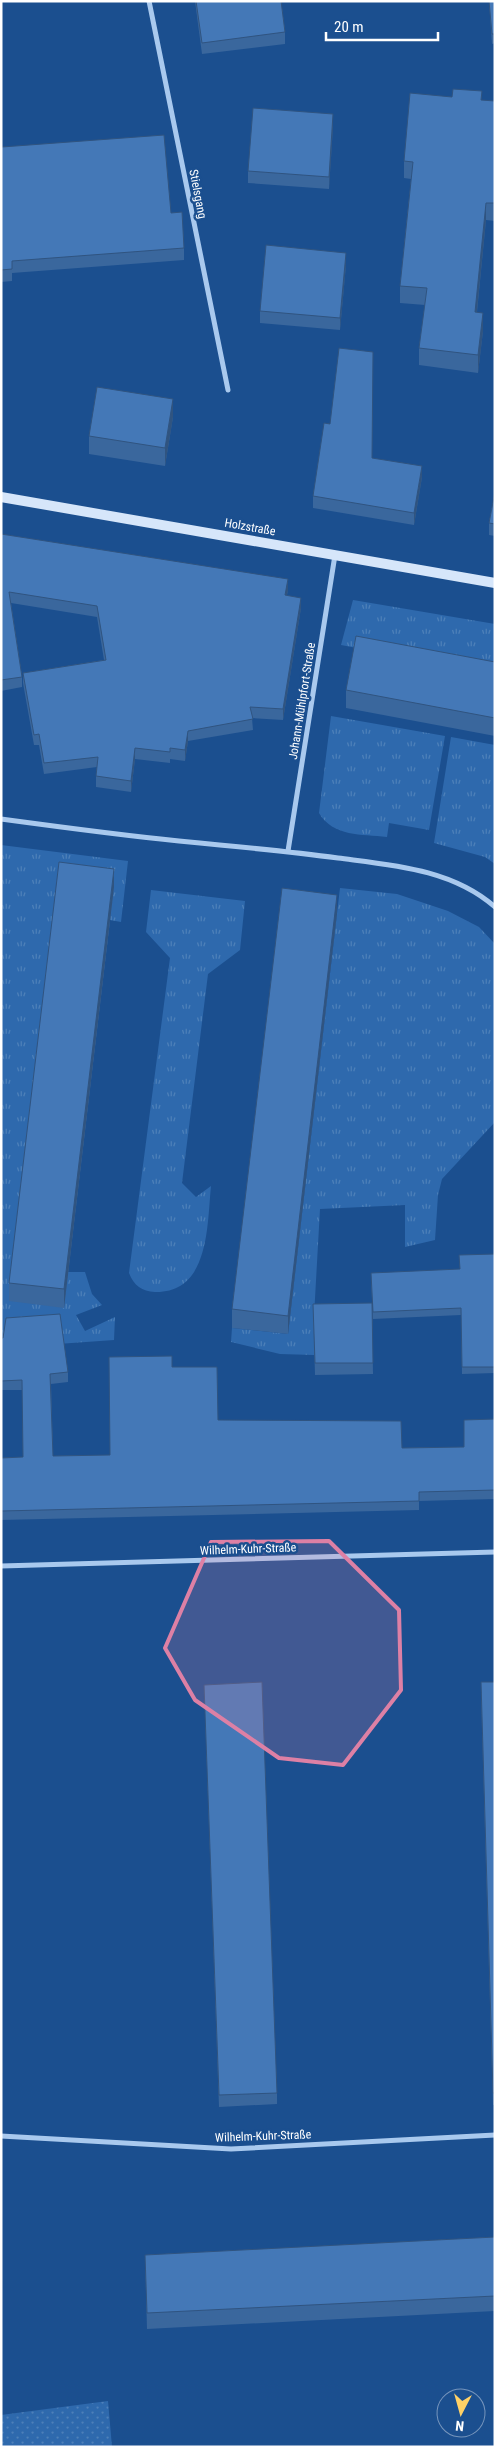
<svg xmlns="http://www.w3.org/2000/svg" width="496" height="2448" font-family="'Roboto Condensed',sans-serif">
  <defs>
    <pattern id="grass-tufts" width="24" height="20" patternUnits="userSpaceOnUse" patternTransform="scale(1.25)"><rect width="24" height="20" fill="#2e69ad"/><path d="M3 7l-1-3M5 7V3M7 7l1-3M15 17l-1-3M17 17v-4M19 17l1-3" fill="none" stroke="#4d80b9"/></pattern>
    <pattern id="park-dots" width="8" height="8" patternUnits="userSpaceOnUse" patternTransform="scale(1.25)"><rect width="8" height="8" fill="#2e69ad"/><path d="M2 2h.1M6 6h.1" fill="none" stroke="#4d80b9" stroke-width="1.8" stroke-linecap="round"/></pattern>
  </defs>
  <rect width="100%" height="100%" fill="#1b4f8f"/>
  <!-- grass -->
  <g fill="url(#grass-tufts)">
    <polygon points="353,600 495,624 495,674 341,645"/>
    <path d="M331,716l114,20 -16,94 -40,-7 -2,14c-25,-3 -54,0 -68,-24z"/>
    <polygon points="451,737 495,745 495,864 485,857 434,843"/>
    <polygon points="1,845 128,861 121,922 110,920 68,1272 85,1272 92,1294 102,1305 76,1315 85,1331 115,1317 114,1340 1,1348"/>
    <polygon points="340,888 397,894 448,911 479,927 495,944 495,1122 442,1179 438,1195 435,1240 405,1247 405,1205 320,1209 314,1316 314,1355 280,1354 231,1342 232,1328 288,1334"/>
    <path d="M151,890l94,11 -5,49 -32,24 -26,209 14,14 15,-11c-4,38 -1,107 -56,106 -13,-1 -21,-6 -26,-19l41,-315 -24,-26z"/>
  </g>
  <!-- park -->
  <polygon fill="url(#park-dots)" points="108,2401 112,2447 1,2447 1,2415"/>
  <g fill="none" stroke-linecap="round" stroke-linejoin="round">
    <!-- street -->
    <g stroke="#a9c9ee" stroke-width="5">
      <polyline points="149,1 228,390"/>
      <path d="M1,819c59,8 118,16 178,22 53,5 106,10 159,17 54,7 114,11 157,49"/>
      <polyline points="288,851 335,555"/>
      <polyline points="1,1566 495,1552"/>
      <polyline points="1,2136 231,2149 495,2135"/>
    </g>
    <!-- secondary -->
    <polyline stroke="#d6e6fa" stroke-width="10" points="1,497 495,583"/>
  </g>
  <!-- wall -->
  <g fill="#3a679d">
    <polygon points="195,1 281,1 285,32 285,44 202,54"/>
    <polygon points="489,1 495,1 495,43 492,44"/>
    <polygon points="482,101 495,101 495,221 486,220 477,312 483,331 478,373 419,365 419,348 425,305 400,303 400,286 411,179 404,178 404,161"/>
    <polygon points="333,126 329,189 248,183 248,171"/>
    <polygon points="1,143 2,147 171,213 184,248 184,260 12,273 12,281 1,282"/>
    <polygon points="346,265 340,330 260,323 260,311"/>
    <polygon points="173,417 165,466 89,454 89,436"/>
    <polygon points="372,458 422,477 414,525 313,508 313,496"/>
    <polygon points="495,492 495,536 489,535 489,523"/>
    <polygon points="1,534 288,590 287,595 301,608 283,720 252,718 253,730 188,741 185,761 170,759 170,763 135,759 131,792 96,787 96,776 97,767 44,774 39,745 34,745 23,683 23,673 104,660 97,617 11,603 22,677 22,687 1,691"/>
    <polygon points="495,662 495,736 346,708 346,690"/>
    <polygon points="114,887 64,1308 9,1301 9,1283"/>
    <polygon points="337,913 288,1334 232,1328 232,1309"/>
    <polygon points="495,1254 495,1373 462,1374 461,1315 373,1319 371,1279 460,1269"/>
    <polygon points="372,1303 373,1374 315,1375 313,1304"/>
    <polygon points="1,1338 68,1372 68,1382 51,1384 53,1456 110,1455 172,1367 218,1420 402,1448 464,1447 495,1419 495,1499 419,1501 419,1510 1,1520 1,1458 23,1457 22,1390 1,1390"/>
    <polygon points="495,1682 495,2105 493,2105 481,1694"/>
    <polygon points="204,1685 277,2093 277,2104 219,2107"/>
    <polygon points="1,2037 2,2073 2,2085 1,2085"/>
    <polygon points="495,2237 495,2311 147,2329 145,2255"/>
  </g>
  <!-- shaded-wall -->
  <g fill="#305480">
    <polygon points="333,114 333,126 329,189 329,177"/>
    <polygon points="486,203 486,220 475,330 475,312"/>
    <polygon points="346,253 346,265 340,330 340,318"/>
    <polygon points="483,313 483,331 478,373 478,355"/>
    <polygon points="173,399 173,417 165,466 165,448"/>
    <polygon points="422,466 422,477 414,525 414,513"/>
    <polygon points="288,579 288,590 285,605 285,595"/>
    <polygon points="301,598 301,608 283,720 283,709"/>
    <polygon points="188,731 188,741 185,761 185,750"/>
    <polygon points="135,748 135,759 131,792 131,781"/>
    <polygon points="114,869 114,887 64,1308 64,1289"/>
    <polygon points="337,895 337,913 288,1334 288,1316"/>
  </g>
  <!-- building -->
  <g fill="#4478b7" stroke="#305480">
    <polygon points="196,1 281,1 285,32 202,43"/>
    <polygon points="489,1 495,1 495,34 492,34"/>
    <polygon points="453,89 482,91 481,100 495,101 495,203 486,203 475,312 483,313 478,355 419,348 427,288 400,286 413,162 404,161 410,93 452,97"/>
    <polygon points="253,108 333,114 329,177 248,171"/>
    <polygon points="164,135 171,213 182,212 184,248 12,261 12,269 1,270 1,143 2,147"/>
    <polygon points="266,245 346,253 340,318 260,311"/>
    <polygon points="339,348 373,352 372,458 422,466 414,513 313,496 324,423 330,424"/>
    <polygon points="97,387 173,399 165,448 89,436"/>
    <polygon points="495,492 495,524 489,523"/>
    <polygon points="1,534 288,579 285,595 301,598 283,709 250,707 253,719 188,731 185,750 170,748 170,752 135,748 131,781 96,776 98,757 44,763 39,734 34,735 23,673 106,660 97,606 9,592 22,677 1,680"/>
    <polygon points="356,636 495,662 495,718 346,690"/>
    <polygon points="59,862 114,869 64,1289 9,1283"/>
    <polygon points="282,888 337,895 288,1316 232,1309"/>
    <polygon points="495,1254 495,1367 462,1367 461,1308 373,1312 371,1273 460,1269 459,1255"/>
    <polygon points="372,1303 373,1363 315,1363 313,1304"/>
    <polygon points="60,1314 68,1372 50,1374 53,1456 110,1455 109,1357 172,1356 172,1367 217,1367 218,1420 401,1421 402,1448 464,1447 464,1420 495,1419 495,1490 419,1492 419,1501 1,1511 1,1458 23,1457 22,1380 1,1381 1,1338 3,1338 6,1318"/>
    <polygon points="262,1682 277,2093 219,2095 204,1685"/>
    <polygon points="481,1682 495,1682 495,2093 493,2093"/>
    <polygon points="1,2037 2,2073 1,2073"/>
    <polygon points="495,2237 495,2296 147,2313 145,2255"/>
  </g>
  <!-- marked area -->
  <path fill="#dd80a5" fill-opacity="0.2" stroke="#dd80a5" stroke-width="4" stroke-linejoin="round" d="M329,1541l70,69 2,80 -58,75 -64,-7 -84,-58 -30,-52 46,-106z"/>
  <g text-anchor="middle" stroke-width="5" stroke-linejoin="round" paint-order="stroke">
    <!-- street labels -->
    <g font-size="12" fill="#fff" stroke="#1b4f8f">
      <text transform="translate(198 194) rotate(79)" y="4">Stielsgang</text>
      <text transform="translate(250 527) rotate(10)" y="4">Holzstraße</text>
      <text transform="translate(302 701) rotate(-81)" y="4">Johann-Mühlpfort-Straße</text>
      <text transform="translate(248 1549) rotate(-2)" y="4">Wilhelm-Kuhr-Straße</text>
      <text transform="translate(263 2136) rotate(-2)" y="4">Wilhelm-Kuhr-Straße</text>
    </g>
  </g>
  <!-- border -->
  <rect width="496" height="2448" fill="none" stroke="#ffffff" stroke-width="5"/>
  <!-- north arrow -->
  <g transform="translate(461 2413) rotate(186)"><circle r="24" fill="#1b4f8f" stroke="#7695bc"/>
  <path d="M0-4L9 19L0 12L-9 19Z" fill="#ffd166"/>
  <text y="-8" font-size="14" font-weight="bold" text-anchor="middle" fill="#ffffff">N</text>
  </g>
  <!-- scale -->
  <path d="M326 32v8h112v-8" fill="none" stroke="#ffffff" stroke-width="2.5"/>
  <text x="334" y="32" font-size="15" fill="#ffffff" stroke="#1b4f8f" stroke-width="4" paint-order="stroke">20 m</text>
</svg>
